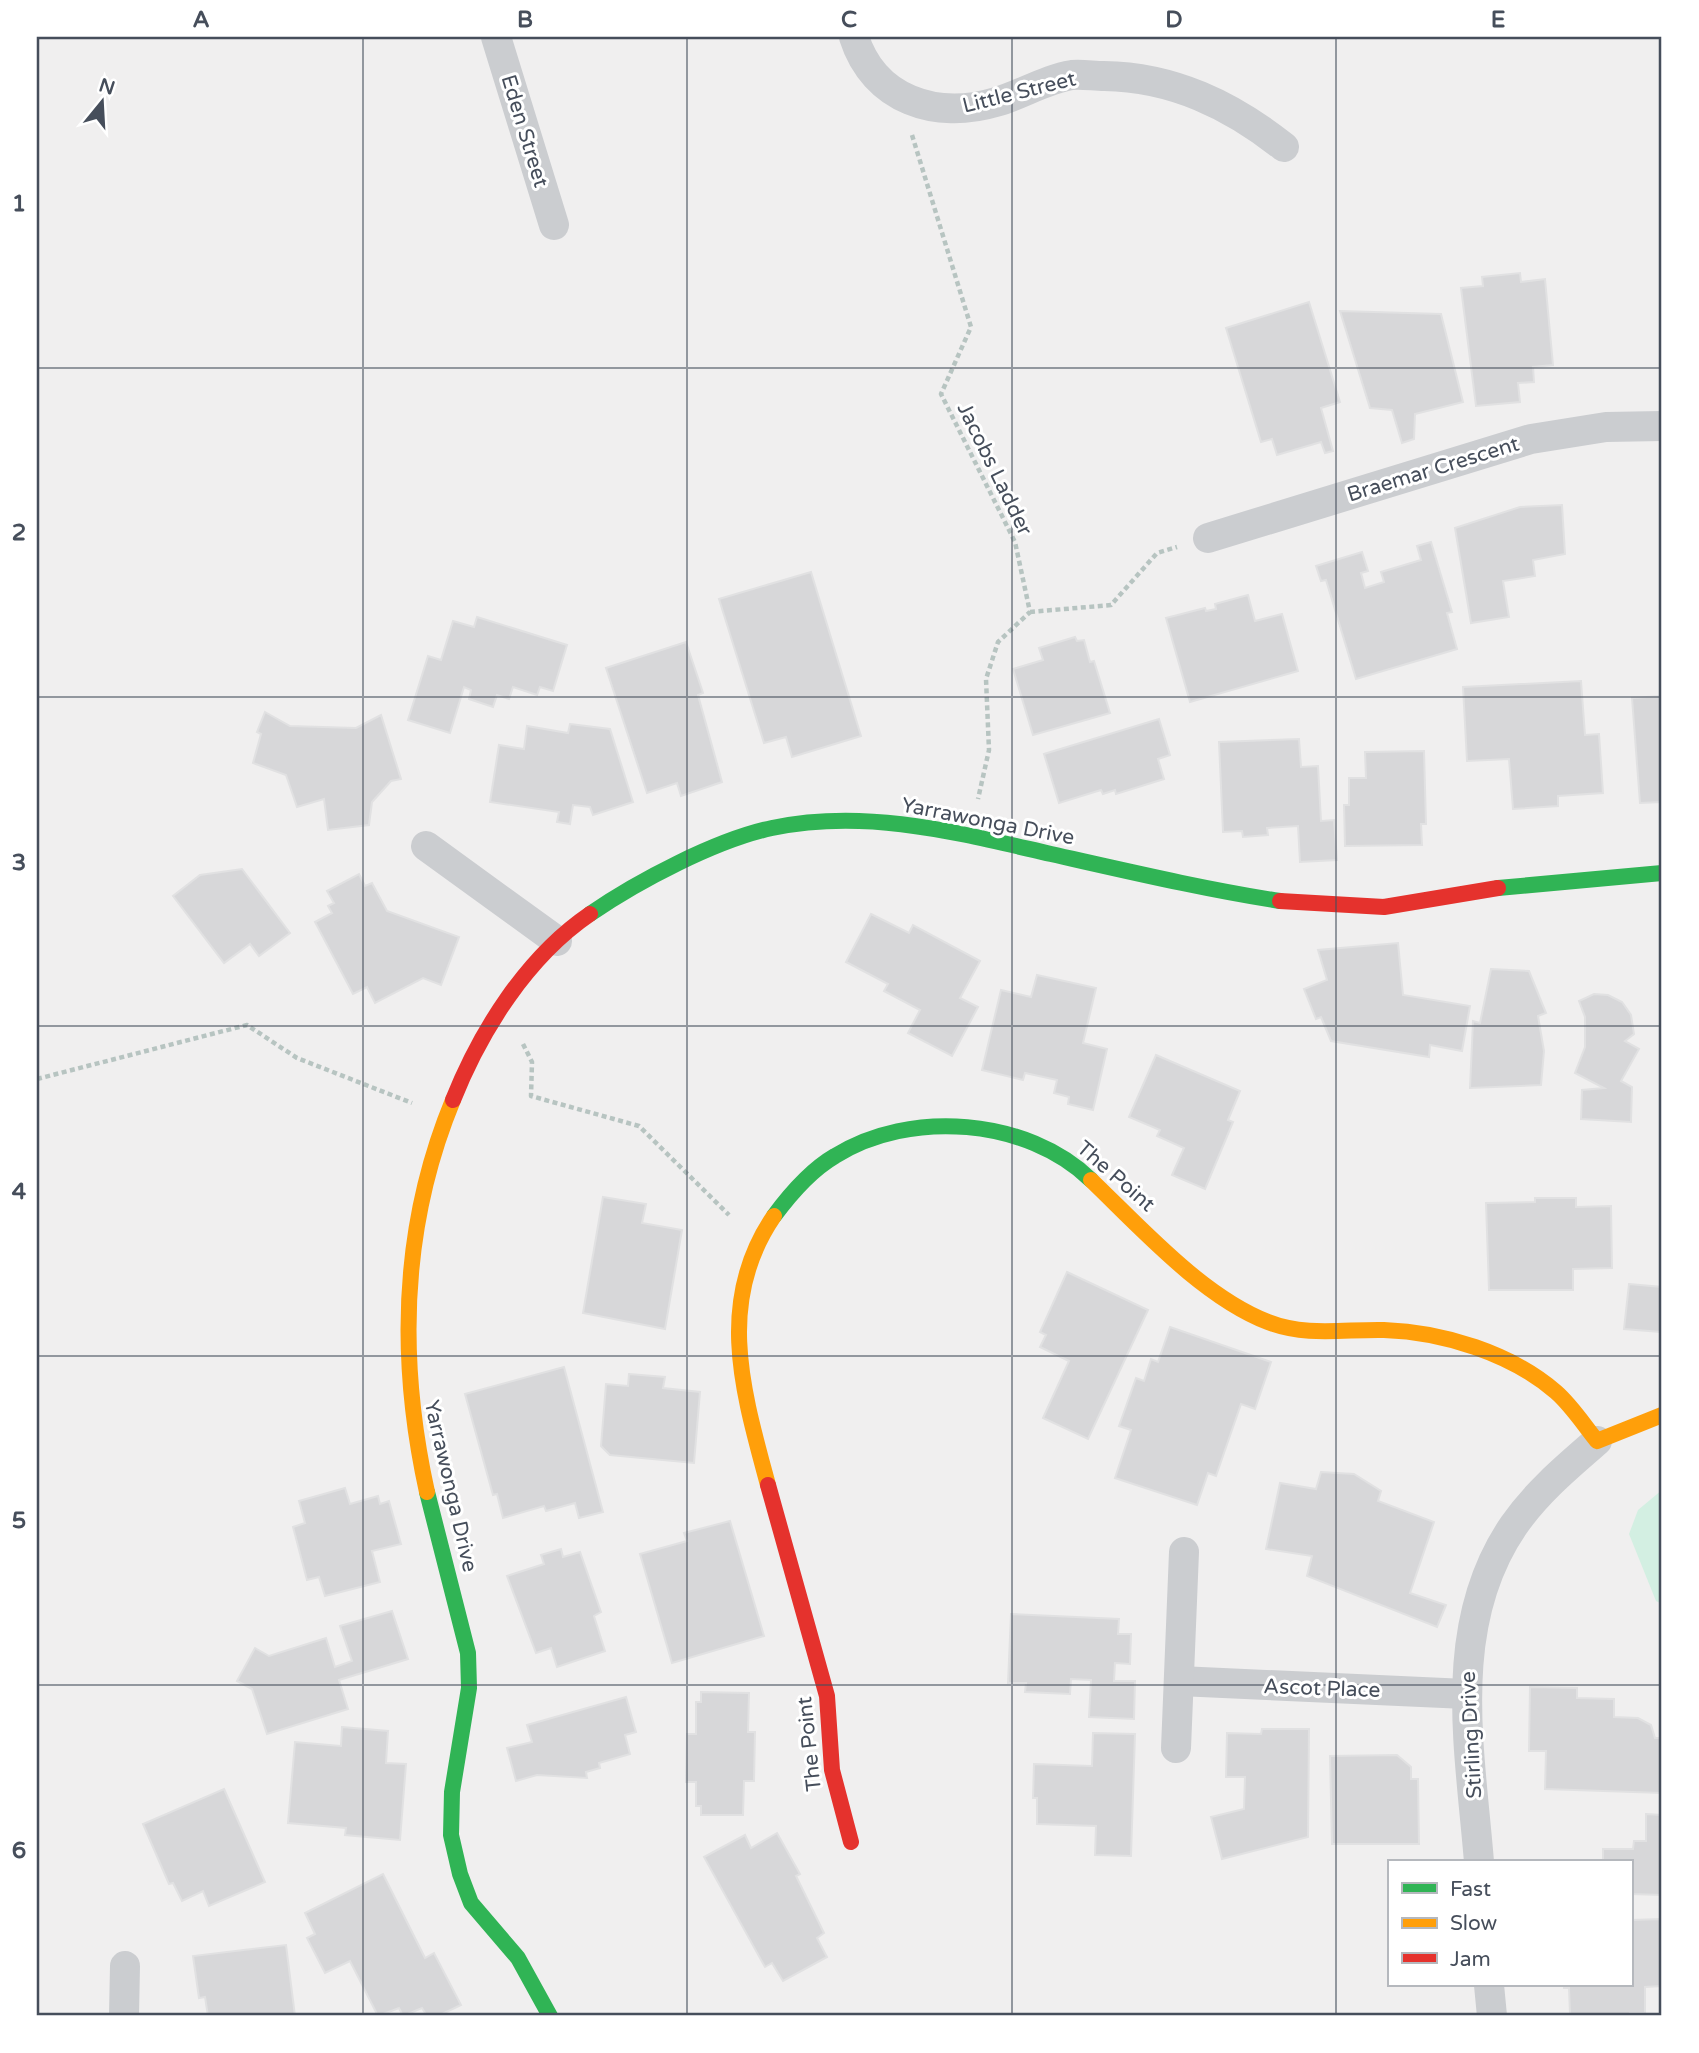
<svg xmlns="http://www.w3.org/2000/svg" width="1699" height="2053" font-family="'Varela Round',sans-serif">
  <rect width="100%" height="100%" fill="#f0efef"/>
  <!-- green -->
  <polygon fill="#d3efe2" points="1662,1490 1662,1604 1656,1601 1629,1534 1638,1510"/>
  <!-- building -->
  <g fill="#d7d7d9" stroke="#e1e1e2" stroke-width="2">
    <polygon points="1520,273 1521,282 1545,279 1553,365 1533,367 1534,382 1518,383 1520,402 1476,406 1461,288 1483,286 1482,277"/>
    <polygon points="1309,302 1340,402 1321,408 1333,451 1325,453 1321,442 1277,455 1272,439 1261,442 1226,328"/>
    <polygon points="1340,311 1441,314 1463,402 1415,414 1414,439 1402,443 1392,410 1370,408"/>
    <polygon points="1562,505 1565,554 1533,560 1535,576 1503,581 1509,617 1471,623 1455,528 1520,507"/>
    <polygon points="1431,542 1452,612 1447,613 1457,649 1356,679 1326,580 1321,581 1316,566 1362,552 1368,571 1361,573 1365,588 1384,582 1381,572 1421,560 1417,546"/>
    <polygon points="811,572 861,736 792,757 786,737 764,743 719,599"/>
    <polygon points="1248,595 1255,621 1282,614 1298,671 1190,702 1166,618 1205,608 1206,611 1216,609 1215,604"/>
    <polygon points="477,617 567,645 553,691 540,687 537,695 513,687 509,699 497,695 493,707 469,699 471,690 464,687 450,733 408,720 428,656 441,660 453,621 474,627"/>
    <polygon points="1075,637 1077,641 1084,640 1090,662 1094,661 1110,713 1033,735 1013,669 1043,660 1039,648"/>
    <polygon points="686,642 703,693 698,695 722,782 681,796 677,783 647,793 606,668"/>
    <polygon points="1581,681 1585,735 1599,734 1603,793 1558,796 1558,806 1513,809 1509,759 1467,761 1463,687"/>
    <polygon points="1662,696 1662,802 1640,803 1632,698"/>
    <polygon points="265,712 290,726 356,728 381,715 401,779 391,781 372,802 369,825 328,830 324,799 297,807 286,775 253,763 261,734 257,732"/>
    <polygon points="1159,719 1170,755 1158,759 1164,779 1116,794 1115,790 1103,794 1101,790 1059,803 1044,754"/>
    <polygon points="570,724 610,729 633,802 593,815 590,807 573,805 570,824 557,822 559,812 490,802 499,745 524,749 527,726 568,733"/>
    <polygon points="1299,739 1301,767 1318,766 1321,821 1334,820 1337,860 1300,862 1298,826 1267,828 1268,835 1243,837 1242,831 1223,832 1219,742"/>
    <polygon points="1424,751 1426,824 1421,824 1422,845 1345,846 1344,805 1349,805 1349,778 1366,778 1365,752"/>
    <polygon points="242,869 290,933 259,956 250,944 224,963 173,896 200,875"/>
    <polygon points="359,874 365,886 372,883 387,911 459,937 441,985 423,978 375,1003 367,987 353,994 315,922 332,913 328,906 334,903 327,891"/>
    <polygon points="871,914 909,933 913,925 980,961 960,998 978,1007 952,1056 908,1033 920,1010 884,991 888,984 846,962"/>
    <polygon points="1398,943 1403,995 1470,1006 1462,1051 1430,1045 1429,1057 1331,1041 1321,1017 1316,1019 1304,989 1327,980 1318,950"/>
    <polygon points="1491,969 1529,971 1546,1013 1538,1016 1544,1051 1541,1085 1470,1088 1473,1021 1480,1023"/>
    <polygon points="1037,975 1096,988 1083,1043 1107,1049 1093,1110 1068,1104 1069,1097 1054,1093 1057,1080 1025,1073 1023,1080 982,1070 1001,990 1031,997"/>
    <polygon points="1594,994 1608,995 1622,1002 1631,1015 1634,1034 1625,1041 1639,1049 1621,1081 1632,1087 1631,1122 1581,1119 1582,1090 1604,1088 1575,1073 1585,1047 1585,1017 1579,1001"/>
    <polygon points="1156,1055 1240,1091 1228,1120 1233,1122 1205,1189 1172,1175 1184,1148 1157,1136 1160,1130 1129,1117"/>
    <polygon points="603,1197 646,1204 642,1223 682,1230 665,1329 583,1313"/>
    <polygon points="1535,1198 1576,1198 1576,1207 1611,1206 1612,1268 1573,1269 1573,1290 1489,1290 1486,1203 1535,1202"/>
    <polygon points="1067,1272 1148,1310 1088,1439 1043,1418 1069,1361 1040,1347 1046,1335 1040,1332"/>
    <polygon points="1629,1284 1662,1287 1662,1339 1661,1332 1624,1329"/>
    <polygon points="1170,1327 1271,1362 1255,1409 1241,1404 1216,1476 1208,1473 1197,1505 1115,1478 1131,1430 1119,1426 1136,1378 1144,1381 1151,1359 1158,1362"/>
    <polygon points="564,1367 603,1512 579,1518 575,1503 546,1511 544,1506 503,1518 497,1494 493,1495 465,1394"/>
    <polygon points="629,1374 665,1377 663,1388 700,1392 694,1463 610,1455 601,1446 606,1384 628,1386"/>
    <polygon points="1321,1472 1354,1474 1381,1491 1378,1501 1434,1522 1410,1593 1446,1605 1437,1627 1307,1576 1312,1556 1266,1549 1280,1483 1316,1489"/>
    <polygon points="345,1488 350,1504 378,1496 380,1504 389,1501 401,1544 372,1551 380,1582 325,1596 319,1577 307,1580 293,1527 305,1523 299,1501"/>
    <polygon points="730,1521 764,1636 672,1663 640,1554 687,1541 684,1533"/>
    <polygon points="561,1549 563,1557 580,1552 601,1612 594,1616 605,1651 557,1667 551,1648 536,1653 507,1576 544,1564 541,1555"/>
    <polygon points="392,1611 408,1659 339,1680 348,1709 267,1734 252,1689 237,1681 255,1648 269,1656 326,1638 335,1667 352,1661 340,1626"/>
    <polygon points="1011,1614 1119,1619 1118,1634 1131,1634 1130,1664 1115,1663 1114,1681 1135,1681 1134,1719 1089,1717 1091,1680 1071,1679 1070,1694 1025,1692 1026,1683 1008,1683"/>
    <polygon points="1530,1687 1577,1688 1577,1698 1614,1699 1614,1717 1638,1718 1651,1725 1655,1738 1662,1738 1662,1793 1545,1789 1546,1751 1529,1751"/>
    <polygon points="701,1692 749,1693 748,1732 755,1732 754,1781 744,1781 743,1815 701,1815 701,1806 696,1806 696,1782 686,1782 687,1734 696,1734 696,1702 701,1702"/>
    <polygon points="626,1697 636,1732 625,1735 630,1754 599,1763 600,1768 586,1772 587,1778 537,1775 516,1781 507,1748 532,1742 527,1725"/>
    <polygon points="342,1727 388,1731 386,1763 406,1764 400,1840 345,1835 346,1828 288,1823 295,1742 341,1746"/>
    <polygon points="1262,1729 1309,1729 1308,1837 1222,1859 1211,1817 1244,1809 1245,1777 1226,1777 1227,1733 1261,1734"/>
    <polygon points="1093,1733 1135,1734 1131,1856 1095,1855 1096,1826 1037,1824 1037,1798 1033,1798 1034,1764 1092,1766"/>
    <polygon points="1397,1755 1411,1767 1411,1779 1418,1779 1419,1844 1332,1844 1330,1756"/>
    <polygon points="224,1789 265,1882 209,1906 203,1891 182,1901 173,1883 169,1884 143,1824"/>
    <polygon points="1646,1814 1662,1815 1662,1895 1631,1894 1631,1862 1603,1862 1603,1849 1633,1849 1634,1841 1646,1841"/>
    <polygon points="777,1833 800,1874 796,1876 824,1933 817,1938 827,1957 783,1981 772,1963 765,1967 704,1857 745,1835 751,1848"/>
    <polygon points="383,1874 425,1958 434,1953 461,2005 438,2016 427,2016 422,2008 403,2016 399,2008 378,2016 350,1961 325,1973 307,1938 315,1934 305,1913"/>
    <polygon points="1662,1919 1662,1986 1645,1987 1645,2013 1630,2013 1630,2016 1570,2014 1569,1988 1564,1988 1564,1985 1631,1985 1631,1920"/>
    <polygon points="286,1945 295,2016 208,2016 205,1997 199,1998 193,1956"/>
  </g>
  <g fill="none" stroke-linecap="round" stroke-linejoin="round">
    <!-- path -->
    <g stroke="#b7c4c1" stroke-width="4.5" stroke-dasharray="5 3.5" stroke-linecap="butt">
      <polyline points="912,135 971,327 941,394 1015,542 1030,612 998,642 986,679 989,750 978,799"/>
      <polyline points="1030,612 1111,605 1157,553 1177,547"/>
      <polyline points="523,1044 532,1062 531,1096 639,1126 729,1215"/>
      <polyline points="37,1079 247,1025 297,1058 412,1103"/>
    </g>
    <!-- street -->
    <g stroke="#cbcdd0" stroke-width="30">
      <polyline points="496,37 554,225"/>
      <path d="M854,37c20,63 82,83 142,65 25,-7 50,-23 76,-27 10,-1 22,1 32,1 69,1 127,29 180,71"/>
      <polyline points="1208,538 1531,439 1606,427 1662,426"/>
      <polyline points="426,846 557,941"/>
      <polyline points="1179,1681 1466,1694"/>
      <polyline points="1176,1748 1184,1552"/>
      <path d="M1479,1862c-9,-113 -34,-237 35,-337 23,-33 53,-58 83,-84"/>
      <polyline points="1489,1985 1492,2016"/>
      <polyline points="124,2016 125,1966"/>
    </g>
    <!-- fast -->
    <g stroke="#30b455" stroke-width="16">
      <polyline points="1498,888 1662,873"/>
      <path d="M590,914c48,-33 126,-74 182,-86 95,-20 187,5 279,26 76,17 152,35 229,47"/>
      <path d="M774,1216c17,-23 37,-46 61,-60 75,-47 192,-38 256,24"/>
      <polyline points="427,1492 468,1653 469,1688 452,1792 451,1835 460,1874 471,1903 518,1958 550,2016"/>
    </g>
    <!-- slow -->
    <g stroke="#ff9f0a" stroke-width="16">
      <path d="M1091,1180c50,48 112,117 177,142 38,15 77,7 116,8 59,2 127,23 172,62 16,14 28,33 41,49l65,-26"/>
      <path d="M768,1485c-25,-93 -53,-183 6,-269"/>
      <path d="M427,1492c-29,-132 -26,-266 26,-392"/>
    </g>
    <!-- jam -->
    <g stroke="#e5322d" stroke-width="16">
      <polyline points="1280,901 1384,907 1498,888"/>
      <path d="M453,1100c28,-70 74,-143 137,-186"/>
      <polyline points="768,1485 827,1696 832,1770 851,1842"/>
    </g>
  </g>
  <!-- grid -->
  <path fill="none" stroke="#464e5b" stroke-width="2" stroke-opacity="0.55" d="M363,37v1979M687,37v1979M1012,37v1979M1336,37v1979M37,368h1625M37,697h1625M37,1026h1625M37,1356h1625M37,1685h1625"/>
  <g text-anchor="middle" stroke-width="6" stroke-linejoin="round" paint-order="stroke">
    <!-- street labels -->
    <g font-size="21" fill="#464e5b" stroke="#fff">
      <text transform="translate(1019 92) rotate(-14)" y="7">Little Street</text>
      <text transform="translate(525 131) rotate(73)" y="7">Eden Street</text>
      <text transform="translate(995 469) rotate(64)" y="7">Jacobs Ladder</text>
      <text transform="translate(1433 469) rotate(-17)" y="7">Braemar Crescent</text>
      <text transform="translate(988 821) rotate(11)" y="7">Yarrawonga Drive</text>
      <text transform="translate(1116 1176) rotate(41)" y="7">The Point</text>
      <text transform="translate(451 1486) rotate(77)" y="7">Yarrawonga Drive</text>
      <text transform="translate(1322 1688) rotate(2)" y="7">Ascot Place</text>
      <text transform="translate(1471 1735) rotate(-93)" y="7">Stirling Drive</text>
      <text transform="translate(809 1744) rotate(-96)" y="7">The Point</text>
    </g>
  </g>
  <!-- border -->
  <rect width="1699" height="2053" fill="none" stroke="#ffffff" stroke-width="77"/>
  <!-- legend -->
  <rect x="1388" y="1860" width="245" height="126" fill="#ffffff" stroke="#b5b8bd" stroke-width="2"/>
  <rect x="1402" y="1883" width="35" height="10" fill="#30b455" stroke="#b5b8bd" stroke-width="2"/>
  <text x="1450" y="1896" font-size="21" fill="#464e5b">Fast</text>
  <rect x="1402" y="1918" width="35" height="10" fill="#ff9f0a" stroke="#b5b8bd" stroke-width="2"/>
  <text x="1450" y="1930" font-size="21" fill="#464e5b">Slow</text>
  <rect x="1402" y="1953" width="35" height="10" fill="#e5322d" stroke="#b5b8bd" stroke-width="2"/>
  <text x="1450" y="1966" font-size="21" fill="#464e5b">Jam</text>
  <!-- north arrow -->
  <g transform="translate(102 102) rotate(18)" stroke="#ffffff" stroke-width="5" paint-order="stroke">
  <path d="M0-5L12 26L0 18L-12 26Z" fill="#464e5b"/>
  <text y="-10" font-size="19" font-weight="bold" text-anchor="middle" fill="#464e5b">N</text>
  </g>
  <rect x="38" y="38" width="1622" height="1976" fill="none" stroke="#464e5b" stroke-width="2.5"/>
  <g font-size="23" text-anchor="middle" font-weight="bold" fill="#464e5b">
    <text x="201" y="27">A</text>
    <text x="525" y="27">B</text>
    <text x="849" y="27">C</text>
    <text x="1174" y="27">D</text>
    <text x="1498" y="27">E</text>
    <text x="19" y="211">1</text>
    <text x="19" y="540">2</text>
    <text x="19" y="870">3</text>
    <text x="19" y="1199">4</text>
    <text x="19" y="1528">5</text>
    <text x="19" y="1858">6</text>
  </g>
</svg>
